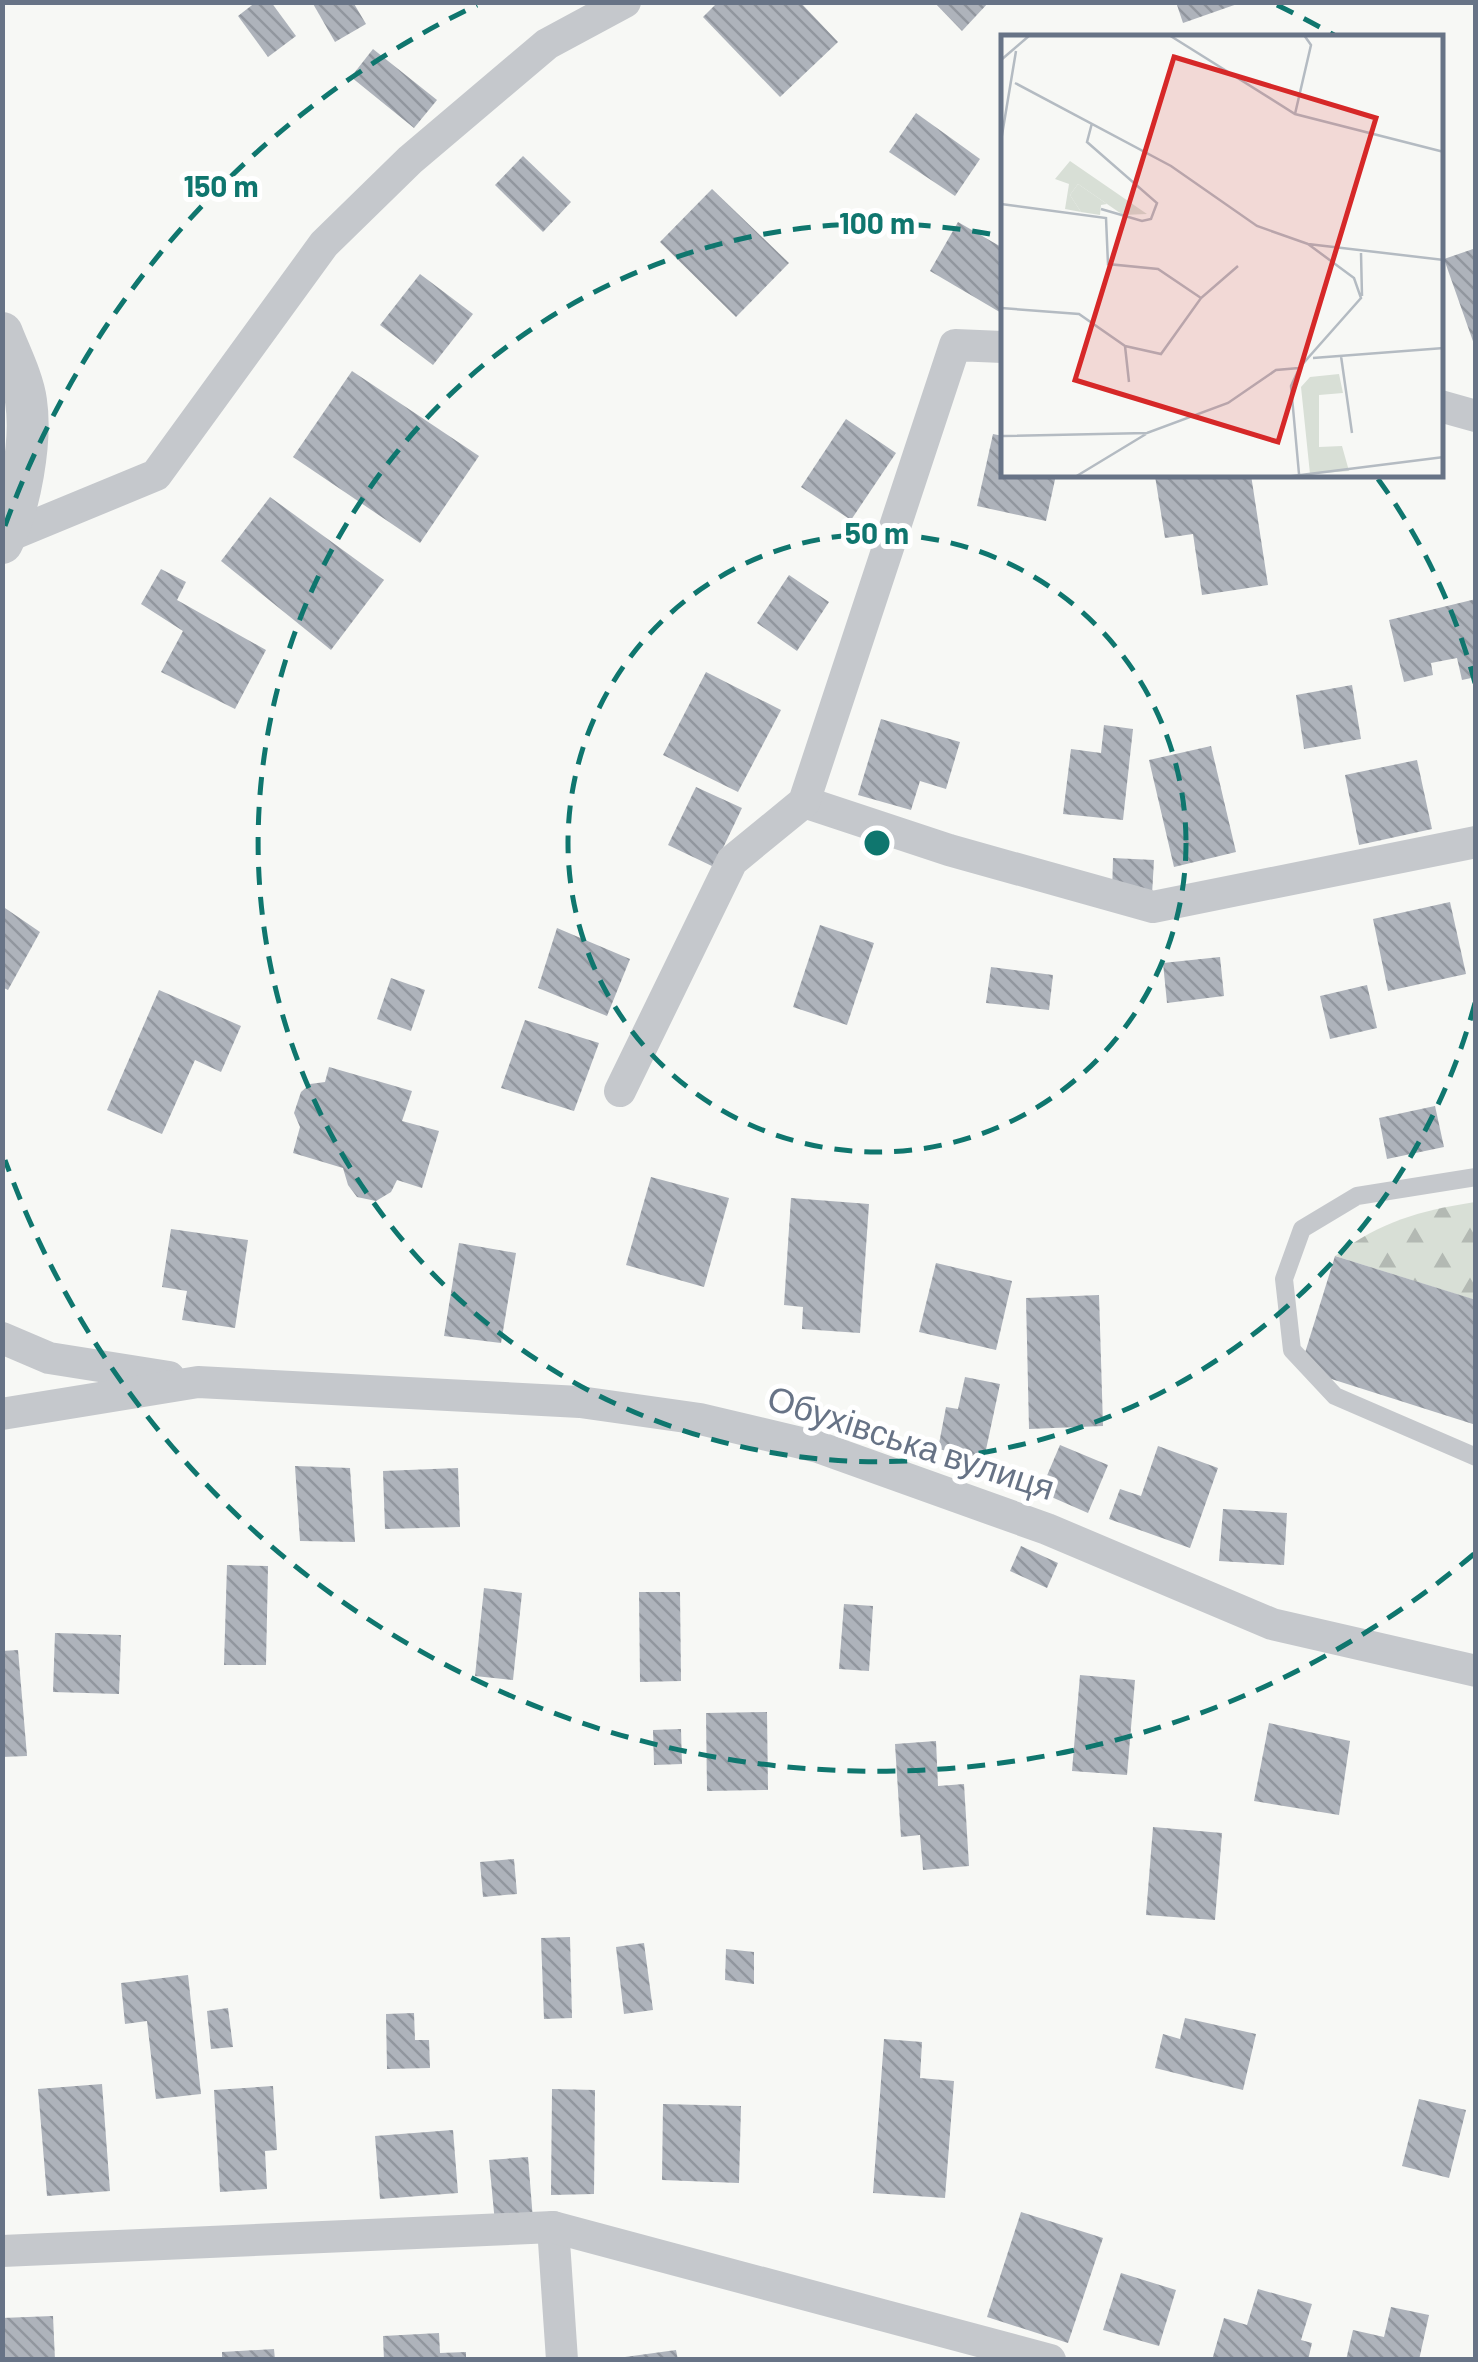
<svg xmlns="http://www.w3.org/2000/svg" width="1478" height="2362" font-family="Barlow,sans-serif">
  <defs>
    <pattern id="forest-firs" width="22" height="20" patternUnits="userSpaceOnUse" patternTransform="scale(2.5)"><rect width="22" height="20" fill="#d8dfd6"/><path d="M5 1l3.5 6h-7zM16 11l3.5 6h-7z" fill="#b3b9b3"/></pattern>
    <pattern id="building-back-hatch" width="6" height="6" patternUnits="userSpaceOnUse" patternTransform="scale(2.5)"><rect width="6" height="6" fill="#aeb3bb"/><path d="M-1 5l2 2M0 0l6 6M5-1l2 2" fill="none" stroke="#91969e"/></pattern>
  </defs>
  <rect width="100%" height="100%" fill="#f7f8f5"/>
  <!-- forest -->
  <path fill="url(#forest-firs)" d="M1475,1202v98l-140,-44c46,-35 84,-45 140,-54z"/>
  <!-- building -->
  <g fill="url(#building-back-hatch)">
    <polygon points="256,2 271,2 296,36 268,57 238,16"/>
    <polygon points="312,2 353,2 366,24 335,42"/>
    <polygon points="718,2 800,2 838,42 780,97 703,17"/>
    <polygon points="934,2 989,2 962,31"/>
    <polygon points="1176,2 1239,2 1240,3 1183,23"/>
    <polygon points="373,49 437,100 414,128 351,77"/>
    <polygon points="916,113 980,159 955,196 889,152"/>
    <polygon points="523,156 571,202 543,232 495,185"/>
    <polygon points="712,189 789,263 736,317 660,242"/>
    <polygon points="958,222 1003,248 1003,314 930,271"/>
    <polygon points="1476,248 1476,347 1475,347 1444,259"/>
    <polygon points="420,274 473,314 433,365 380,325"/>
    <polygon points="352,371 479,456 420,543 293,457"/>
    <polygon points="846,419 896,453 851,520 801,487"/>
    <polygon points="993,434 1003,436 1003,475 1056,475 1046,521 977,506"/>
    <polygon points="1251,475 1268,585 1202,595 1193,534 1165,538 1155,476"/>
    <polygon points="270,497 384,580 331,650 221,561"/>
    <polygon points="161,569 186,582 177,600 266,650 235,709 161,672 183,631 141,604"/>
    <polygon points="789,575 829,602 797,651 757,623"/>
    <polygon points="1476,599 1476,677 1462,680 1457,658 1431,663 1433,675 1404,682 1389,620"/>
    <polygon points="706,672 781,710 738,792 663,755"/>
    <polygon points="1352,685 1361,739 1304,749 1296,695"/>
    <polygon points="881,719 960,742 946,789 920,781 911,810 858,795"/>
    <polygon points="1104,725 1133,729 1123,820 1063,814 1071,749 1101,753"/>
    <polygon points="1211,746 1236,852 1174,867 1149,760"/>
    <polygon points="1417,760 1432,829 1359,845 1345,775"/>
    <polygon points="696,787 742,808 714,867 668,845"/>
    <polygon points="1113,858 1154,860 1152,895 1112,894"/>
    <polygon points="1450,902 1466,974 1388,991 1373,919"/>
    <polygon points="2,906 40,932 8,990 2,987"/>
    <polygon points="820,925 874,943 847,1025 793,1007"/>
    <polygon points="557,928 630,959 607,1016 538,988"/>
    <polygon points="1220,957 1224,996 1167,1003 1163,963"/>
    <polygon points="991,967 1053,975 1049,1010 986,1003"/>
    <polygon points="391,978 425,990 411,1031 377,1019"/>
    <polygon points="1367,985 1377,1028 1330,1039 1320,996"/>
    <polygon points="159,990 241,1026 221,1072 195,1060 162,1134 107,1110"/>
    <polygon points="525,1020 599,1043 574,1111 501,1088"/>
    <polygon points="329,1067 412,1091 402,1121 439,1131 422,1188 397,1180 391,1192 376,1201 357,1197 348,1185 343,1168 293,1153 300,1127 294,1113 301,1092 310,1084 325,1082"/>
    <polygon points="1435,1106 1444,1147 1387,1159 1379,1118"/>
    <polygon points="651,1177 729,1198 704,1287 626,1265"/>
    <polygon points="791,1198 869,1204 860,1333 802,1329 803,1307 784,1305"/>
    <polygon points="171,1229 248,1240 235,1328 182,1320 187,1291 162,1287"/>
    <polygon points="459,1243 516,1253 501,1343 444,1336"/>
    <polygon points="1335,1256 1476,1300 1476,1425 1300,1369"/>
    <polygon points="936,1263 1012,1281 996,1350 919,1332"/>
    <polygon points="1099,1295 1103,1426 1029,1429 1026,1298"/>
    <polygon points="965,1377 1000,1384 984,1459 938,1449 946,1407 958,1409"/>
    <polygon points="1060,1445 1108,1465 1088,1513 1040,1492"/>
    <polygon points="1158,1446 1218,1468 1190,1548 1109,1519 1120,1489 1141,1496"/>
    <polygon points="295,1466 350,1468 355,1542 300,1541"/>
    <polygon points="458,1468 460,1527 385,1529 383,1471"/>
    <polygon points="1223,1509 1287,1513 1284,1565 1219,1561"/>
    <polygon points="1021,1546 1058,1563 1047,1588 1010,1571"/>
    <polygon points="227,1565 268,1566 266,1665 224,1665"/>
    <polygon points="484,1588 522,1593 513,1680 475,1676"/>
    <polygon points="639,1592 680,1592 681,1681 640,1682"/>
    <polygon points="844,1604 873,1606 869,1671 839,1669"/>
    <polygon points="55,1633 121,1635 119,1694 53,1692"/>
    <polygon points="18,1650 27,1756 2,1757 2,1651"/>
    <polygon points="1080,1675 1135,1680 1127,1775 1072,1771"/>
    <polygon points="767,1712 768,1790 707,1791 706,1713"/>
    <polygon points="1269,1723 1350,1741 1339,1815 1254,1801"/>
    <polygon points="681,1729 682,1764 654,1765 653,1730"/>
    <polygon points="936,1741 938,1786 964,1784 969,1866 923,1870 920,1835 901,1837 895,1744"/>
    <polygon points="1153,1827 1222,1833 1215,1920 1146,1915"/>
    <polygon points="514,1859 517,1894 483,1897 480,1862"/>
    <polygon points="570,1937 572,2018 544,2019 541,1938"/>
    <polygon points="644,1943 653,2010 624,2014 616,1947"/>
    <polygon points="726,1949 754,1952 754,1984 725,1980"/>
    <polygon points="188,1975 201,2094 156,2099 147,2021 125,2024 121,1983"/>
    <polygon points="228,2008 233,2047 211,2049 207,2011"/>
    <polygon points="414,2013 415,2040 429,2040 430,2068 387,2069 386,2014"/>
    <polygon points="1185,2018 1256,2034 1243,2090 1155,2068 1163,2034 1180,2039"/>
    <polygon points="884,2039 922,2042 920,2078 954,2081 945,2198 873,2193"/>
    <polygon points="102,2084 110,2191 47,2196 38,2089"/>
    <polygon points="273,2086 277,2150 265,2151 267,2189 220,2192 214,2090"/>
    <polygon points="552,2089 595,2090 594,2194 551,2195"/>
    <polygon points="1419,2099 1466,2110 1449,2178 1402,2166"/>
    <polygon points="663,2104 741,2106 739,2183 662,2180"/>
    <polygon points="453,2130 458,2193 380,2199 375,2136"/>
    <polygon points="528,2157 533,2220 495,2223 489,2160"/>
    <polygon points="1021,2212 1103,2238 1068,2343 987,2317"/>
    <polygon points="1121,2273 1176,2290 1159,2346 1103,2330"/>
    <polygon points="1258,2289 1312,2304 1301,2340 1312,2343 1308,2360 1212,2360 1224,2318 1247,2325"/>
    <polygon points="1391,2307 1429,2315 1419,2360 1346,2360 1353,2330 1384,2337"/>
    <polygon points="53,2316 55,2360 2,2360 2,2318"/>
    <polygon points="439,2333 440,2353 466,2352 466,2360 384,2360 383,2336"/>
    <polygon points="274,2349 275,2360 222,2360 222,2352"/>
    <polygon points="676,2350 678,2360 625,2360 625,2357"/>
  </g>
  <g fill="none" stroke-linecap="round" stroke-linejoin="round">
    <!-- service -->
    <polyline stroke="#c5c8cc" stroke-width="18" points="1476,1177 1357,1196 1302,1229 1284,1279 1292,1350 1335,1396 1476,1457"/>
    <!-- minor -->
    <g stroke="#c5c8cc" stroke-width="32">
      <polyline points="1440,406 1476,416"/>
      <polyline points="6,537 156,475 324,244 410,160 547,44 625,2"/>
      <polyline points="804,802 949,850 1153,907 1476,842"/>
      <polyline points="620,1091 732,861 804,802 955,345 1003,347"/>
      <polyline points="2,1338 49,1358 169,1377"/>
      <polyline points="2,1414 198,1382 580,1402 700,1419 818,1447 1047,1529 1272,1624 1476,1671"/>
      <polyline points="553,2227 562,2360"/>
      <polyline points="2,2251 553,2227 1050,2360"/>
    </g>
    <!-- tertiary -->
    <path stroke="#c5c8cc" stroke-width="42" d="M2,333c8,21 21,46 24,68 6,40 -6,107 -24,142"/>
  </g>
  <!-- distance rings -->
  <g fill="none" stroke="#0f766e" stroke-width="5" stroke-dasharray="18 12">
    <circle cx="877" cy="843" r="309"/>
    <path d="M1475 1003A619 619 0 1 1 1000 236M1378 479A619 619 0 0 1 1475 683"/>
    <path d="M1474 1554A928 928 0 0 1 5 1160M5 526A928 928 0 0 1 477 5M1277 5A928 928 0 0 1 1334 35"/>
  </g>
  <g text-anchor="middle" stroke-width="10" stroke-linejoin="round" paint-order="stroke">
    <!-- street labels -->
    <g font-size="35" fill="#677386" stroke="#fff">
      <text transform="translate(911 1443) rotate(18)" y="12">Обухівська вулиця</text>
    </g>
  </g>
  <!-- overview -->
  <g transform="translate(1001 35)">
    <rect width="442" height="442" fill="#f7f8f5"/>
    <path d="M77,149l29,20 -6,1 -1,10 -19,-3 -11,-17z" fill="#d8dfd6"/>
    <path d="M69,126l77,53 -24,1 -45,-31 -8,11 11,17 -16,-3 4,-25 -14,-5zM338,339l4,19 -24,2v52l23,-1 7,25 -39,3 -9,-87 9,-10z" fill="#d8dfd6"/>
    <path fill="none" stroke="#b4bbc2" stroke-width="2.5" d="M168,0l126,79 149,38M0,25l29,-25M14,48l156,83 86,60 51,18 136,16M294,79l16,-69 -7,-10M91,88l-5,19 70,61 -6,16 -9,2 -41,-12M0,106l15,-90M0,169l105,14 2,46 50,5 43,29M360,218l1,43M0,273l78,6 46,32 4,36M124,311l36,8 40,-56 37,-32M340,321l11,77M312,323l131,-10M298,334l-8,17 8,88M0,401l146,-3 81,-30 48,-33 23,-2 62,-70 -7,-20 -46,-34M74,442l71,-43M284,442l159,-20"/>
    <path fill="#d62828" fill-opacity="0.15" stroke="#d62828" stroke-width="5" d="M173,22l202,61 -98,324 -203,-62z"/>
    <rect width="442" height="442" fill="none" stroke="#677386" stroke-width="5"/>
  </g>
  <circle cx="877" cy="843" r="15" fill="#0f766e" stroke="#fff" stroke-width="5"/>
  <g font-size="30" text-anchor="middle" font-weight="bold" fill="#0f766e" stroke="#fff" stroke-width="10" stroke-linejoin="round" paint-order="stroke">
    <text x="221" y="197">150 m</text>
    <text x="877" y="234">100 m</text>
    <text x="877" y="544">50 m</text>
  </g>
  <!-- border -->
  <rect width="1478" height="2362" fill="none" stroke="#677386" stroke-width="10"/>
</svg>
